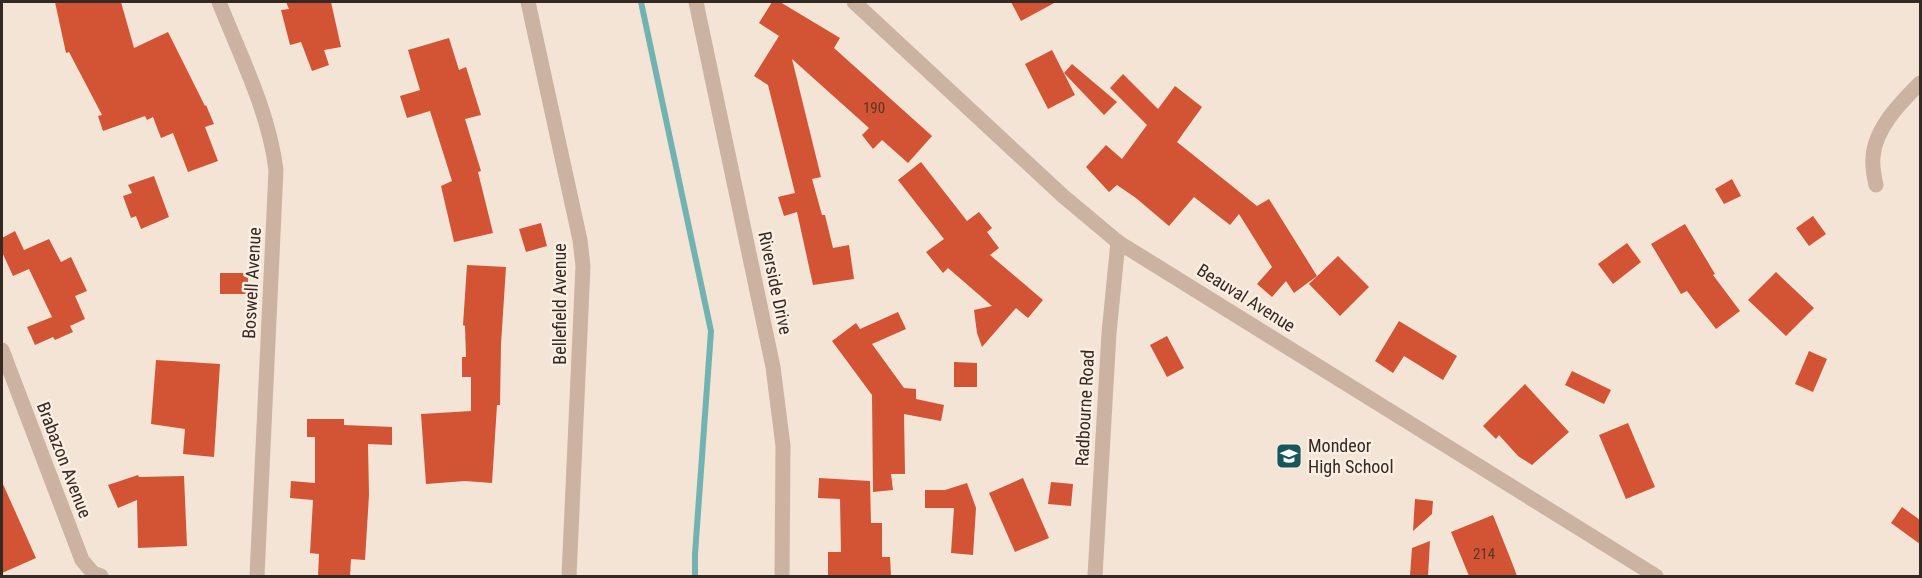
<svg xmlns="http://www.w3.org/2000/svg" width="1922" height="578" font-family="'Roboto Condensed',sans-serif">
  <rect width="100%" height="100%" fill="#f3e4d5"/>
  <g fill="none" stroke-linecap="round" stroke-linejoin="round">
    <!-- stream -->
    <polyline stroke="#72b2b2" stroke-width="6" points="641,2 711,331 695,554 695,576"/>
  </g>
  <!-- building -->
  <g fill="#d25434">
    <polygon points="55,2 121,2 134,48 168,32 205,106 206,105 214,124 205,127 218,161 188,172 173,133 161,138 153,117 147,120 145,116 103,131 98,116 102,115 69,52 66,53"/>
    <polygon points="286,2 331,2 341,47 324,50 329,65 312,71 301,42 290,45 281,10 289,9"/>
    <polygon points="772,2 780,2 840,38 834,48 932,136 908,163 882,140 873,149 862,135 869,128 792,59 821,177 812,179 822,215 825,215 833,248 849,245 854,279 813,285 797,212 784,216 778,197 795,193 768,85 754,76 779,36 759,23"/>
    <polygon points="1011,2 1056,2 1021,21"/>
    <polygon points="449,38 459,70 466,67 481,115 465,119 481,171 478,172 493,233 454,242 441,186 452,181 430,111 407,118 400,96 420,90 408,50"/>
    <polygon points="1052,50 1075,95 1048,109 1025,64"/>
    <polygon points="1072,64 1117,102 1104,115 1064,73"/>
    <polygon points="1123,74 1158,109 1175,86 1202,107 1177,142 1257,206 1269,199 1317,276 1294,293 1286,281 1272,297 1257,284 1272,267 1239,214 1230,225 1194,197 1169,226 1136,198 1117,185 1109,192 1086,167 1106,145 1122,159 1147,125 1110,88"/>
    <polygon points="921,162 967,221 979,212 992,228 987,232 999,248 990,255 1043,300 1028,318 1016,308 982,347 977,333 974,310 992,306 948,268 943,273 926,252 944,239 898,180"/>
    <polygon points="154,176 169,217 141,229 136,216 131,218 123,196 132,193 128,185"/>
    <polygon points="1732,179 1741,196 1724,204 1715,189"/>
    <polygon points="1813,216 1826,234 1809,246 1796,228"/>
    <polygon points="541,223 547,246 526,252 519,229"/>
    <polygon points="1685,224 1715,274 1713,275 1740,311 1716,329 1687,291 1681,294 1651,244"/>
    <polygon points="15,231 24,250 49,239 61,262 71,257 87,291 75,296 85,319 70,326 73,332 55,340 53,337 35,345 27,327 52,317 29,269 13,276 2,252 2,238"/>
    <polygon points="1627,243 1641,262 1613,284 1598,264"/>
    <polygon points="1338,256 1369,287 1340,316 1309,284"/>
    <polygon points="467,265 506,267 501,344 500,405 497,405 492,483 465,481 426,484 421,414 471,411 471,377 462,377 462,357 466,357 465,326 463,325"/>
    <polygon points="1776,272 1814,308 1786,336 1748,300"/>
    <rect x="220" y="273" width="28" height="21"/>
    <polygon points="898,312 906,329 872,344 904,388 916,389 916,399 944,405 941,421 904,414 905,474 891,474 893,490 873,492 872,395 832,341 856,323 860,329"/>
    <polygon points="1399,321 1457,356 1443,380 1404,356 1393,373 1375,361"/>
    <polygon points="1167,336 1184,368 1167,377 1150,345"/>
    <polygon points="1809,351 1827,359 1813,392 1795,384"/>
    <polygon points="156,360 220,364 214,457 183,454 185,429 151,424"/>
    <polygon points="954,362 977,363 977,387 954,387"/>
    <polygon points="1572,371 1611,390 1604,404 1565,385"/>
    <polygon points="1525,384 1569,432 1532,465 1518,456 1499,435 1496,439 1483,426"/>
    <polygon points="307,419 344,419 344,425 392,427 392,445 368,444 369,495 365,560 351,559 350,576 318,576 319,554 310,553 313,500 290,498 291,481 315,483 315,437 307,437"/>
    <polygon points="1628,423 1655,487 1626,499 1599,435"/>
    <polygon points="138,475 139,477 184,476 187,546 138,548 137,500 118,508 108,485"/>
    <polygon points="819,478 870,481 871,523 882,523 882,557 890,557 891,576 828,576 828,552 841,552 840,499 818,498"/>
    <polygon points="1023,478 1049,538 1015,552 989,493"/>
    <polygon points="2,482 36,558 2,573"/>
    <polygon points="1051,482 1073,484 1071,506 1048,504"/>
    <polygon points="967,483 976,508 973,555 951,553 954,508 925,508 925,490 945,490"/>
    <polygon points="1415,499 1433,501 1432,514 1413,531"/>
    <polygon points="1902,507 1920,520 1920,544 1891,523"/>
    <polygon points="1493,515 1511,560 1517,576 1469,576 1451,532"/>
    <polygon points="1430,541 1428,576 1410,576 1412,548"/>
  </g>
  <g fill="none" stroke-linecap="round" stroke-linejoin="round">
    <!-- street -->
    <g stroke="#ccb2a0" stroke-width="15">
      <path d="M219,2c21,53 50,110 57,168l-19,406"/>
      <polyline points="528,2 580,240 583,266 569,576"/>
      <polyline points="696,2 773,367 783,446 782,576"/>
      <polyline points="854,2 1063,196 1118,242 1656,576"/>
      <path d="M1876,185c-2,-9 -4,-19 -3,-28 2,-29 28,-55 47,-74"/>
      <polyline points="2,350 82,560 93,573 101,576"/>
      <polyline points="1095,576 1109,333 1118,242"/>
    </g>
  </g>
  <!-- icons -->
  <defs>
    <symbol id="school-square" viewBox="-11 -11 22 22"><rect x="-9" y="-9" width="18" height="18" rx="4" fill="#16585a" stroke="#fbeee2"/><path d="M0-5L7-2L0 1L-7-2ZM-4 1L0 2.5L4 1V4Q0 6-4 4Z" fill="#fff"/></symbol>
  </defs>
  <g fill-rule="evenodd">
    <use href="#school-square" x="1274" y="441" width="30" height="30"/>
  </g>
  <g text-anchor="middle" stroke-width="5" stroke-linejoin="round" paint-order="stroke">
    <!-- number labels -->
    <g font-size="15" fill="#5c3428">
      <text x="874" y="113">190</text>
      <text x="1484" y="559">214</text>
    </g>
    <!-- street labels -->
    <g font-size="18" fill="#352924" stroke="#fbeee2">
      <text transform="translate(252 283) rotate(-87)" y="6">Boswell Avenue</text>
      <text transform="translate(775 283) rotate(78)" y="6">Riverside Drive</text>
      <text transform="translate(1246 298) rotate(32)" y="6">Beauval Avenue</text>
      <text transform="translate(560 304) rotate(-90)" y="6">Bellefield Avenue</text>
      <text transform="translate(1085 408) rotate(-87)" y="6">Radbourne Road</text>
      <text transform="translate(64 460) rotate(69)" y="6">Brabazon Avenue</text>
    </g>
    <!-- poi labels -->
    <g font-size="18" fill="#352924" stroke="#fbeee2" text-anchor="start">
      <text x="1308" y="452">Mondeor<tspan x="1308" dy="21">High School</tspan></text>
    </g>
  </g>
  <!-- border -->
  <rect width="1922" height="578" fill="none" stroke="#352924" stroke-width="6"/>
</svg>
